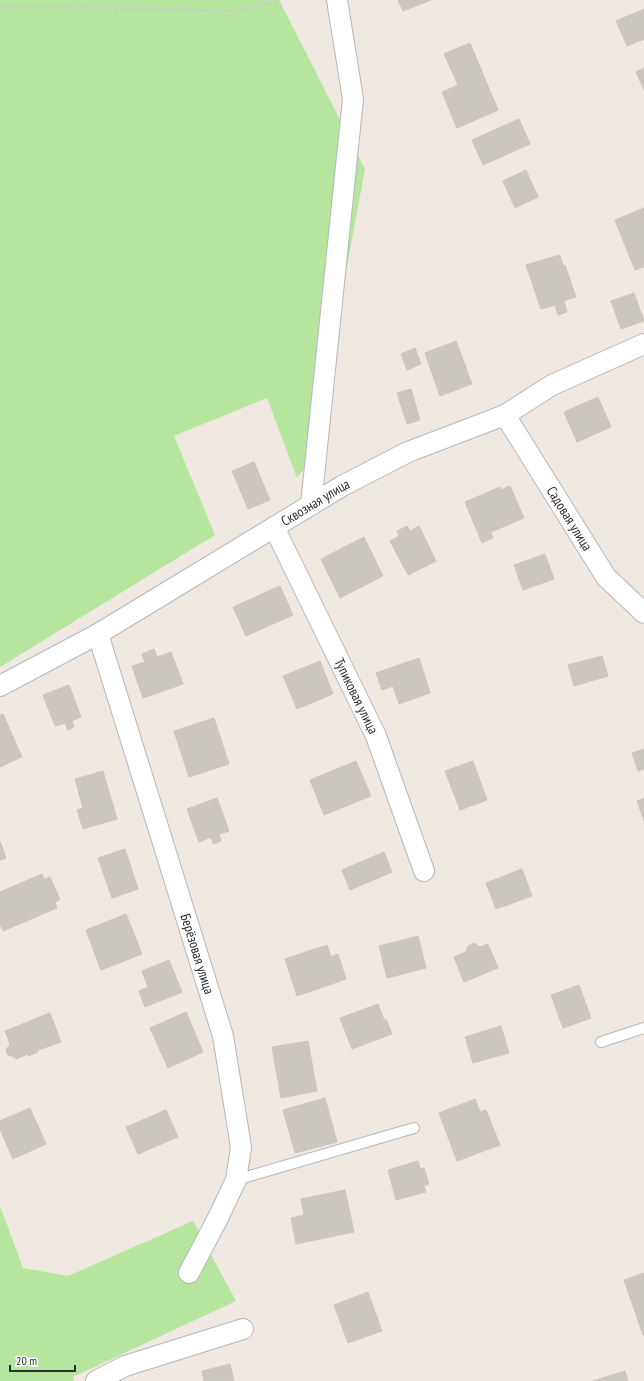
<svg xmlns="http://www.w3.org/2000/svg" width="644" height="1381" font-family="'PT Sans Narrow',sans-serif">
  <rect width="100%" height="100%" fill="#efe9e1"/>
  <!-- green -->
  <g fill="#b6e59e">
    <polygon points="0,0 279,0 365,169 311,460 297,478 267,398 174,436 215,535 0,667"/>
    <polygon points="0,1206 23,1268 68,1276 193,1221 236,1301 73,1377 74,1381 0,1381"/>
  </g>
  <!-- building -->
  <g fill="#cbc7bf" stroke="#cbc5ba">
    <polygon points="398,0 431,0 403,11"/>
    <polygon points="644,9 644,39 627,46 616,21"/>
    <polygon points="470,43 498,110 457,128 442,92 458,85 444,54"/>
    <polygon points="644,68 644,90 636,72"/>
    <polygon points="519,119 530,144 483,165 472,140"/>
    <polygon points="526,170 538,197 515,208 503,181"/>
    <polygon points="644,208 644,267 635,270 615,220"/>
    <polygon points="560,255 563,266 565,265 576,297 564,301 567,312 558,315 555,305 541,309 526,265"/>
    <polygon points="634,293 644,321 621,329 611,301"/>
    <polygon points="456,341 472,384 440,396 425,353"/>
    <polygon points="415,348 421,364 407,370 401,354"/>
    <polygon points="411,389 420,420 407,424 397,393"/>
    <polygon points="598,397 611,427 577,442 564,412"/>
    <polygon points="254,462 270,500 248,509 232,471"/>
    <polygon points="510,486 524,518 491,532 493,538 482,543 465,502 500,487 501,490"/>
    <polygon points="407,526 410,531 419,526 436,561 408,575 390,541 399,536 397,531"/>
    <polygon points="364,537 383,576 340,598 321,559"/>
    <polygon points="545,554 554,579 523,590 514,565"/>
    <polygon points="280,586 293,615 246,636 233,607"/>
    <polygon points="154,649 157,657 171,652 183,684 143,698 132,666 145,662 142,654"/>
    <polygon points="602,656 608,676 574,686 568,665"/>
    <polygon points="419,658 430,693 399,704 393,686 382,690 376,673"/>
    <polygon points="320,661 333,694 297,709 283,676"/>
    <polygon points="69,685 81,717 72,721 74,727 68,730 65,723 55,726 43,695"/>
    <polygon points="3,714 22,757 0,767 0,715"/>
    <polygon points="214,718 229,764 189,777 174,731"/>
    <polygon points="644,749 644,769 638,771 632,753"/>
    <polygon points="356,761 371,796 324,815 310,780"/>
    <polygon points="473,761 487,800 460,810 445,771"/>
    <polygon points="103,771 117,819 83,829 77,810 83,808 75,779"/>
    <polygon points="217,798 229,831 219,834 221,841 213,844 211,837 199,842 187,809"/>
    <polygon points="644,798 644,821 637,801"/>
    <polygon points="0,841 6,858 0,860"/>
    <polygon points="125,849 138,889 112,898 98,858"/>
    <polygon points="384,852 392,872 350,890 342,870"/>
    <polygon points="522,869 532,896 496,909 486,883"/>
    <polygon points="42,874 44,879 50,877 60,900 55,902 57,908 3,931 0,924 0,892"/>
    <polygon points="126,914 142,954 101,970 86,930"/>
    <polygon points="418,936 426,968 387,978 379,946"/>
    <polygon points="474,943 480,947 488,944 498,968 464,982 454,957 466,952 468,946"/>
    <polygon points="327,945 331,957 338,954 346,979 297,996 285,959"/>
    <polygon points="169,960 182,992 145,1007 139,991 148,987 142,971"/>
    <polygon points="579,985 591,1018 563,1028 551,995"/>
    <polygon points="378,1004 384,1020 386,1019 392,1034 352,1049 340,1018"/>
    <polygon points="186,1012 203,1052 168,1068 150,1028"/>
    <polygon points="50,1013 61,1042 38,1050 38,1052 28,1056 28,1054 16,1059 15,1057 8,1055 6,1050 10,1044 5,1031"/>
    <polygon points="501,1026 509,1053 473,1063 465,1037"/>
    <polygon points="308,1041 317,1091 281,1098 272,1047"/>
    <polygon points="325,1098 337,1142 295,1153 283,1110"/>
    <polygon points="475,1099 480,1112 486,1110 500,1145 457,1161 439,1113"/>
    <polygon points="30,1108 46,1144 13,1159 0,1129 0,1121"/>
    <polygon points="166,1110 178,1137 138,1154 126,1127"/>
    <polygon points="418,1161 420,1169 424,1168 429,1184 424,1186 426,1192 396,1200 388,1170"/>
    <polygon points="345,1190 354,1232 296,1244 291,1218 304,1215 301,1199"/>
    <polygon points="644,1273 644,1335 643,1335 624,1280"/>
    <polygon points="368,1292 382,1331 348,1343 334,1305"/>
    <polygon points="230,1364 234,1381 204,1381 202,1371"/>
    <polygon points="625,1371 628,1381 593,1381"/>
  </g>
  <g fill="none" stroke-linecap="round" stroke-linejoin="round">
    <defs>
      <g id="service">
        <polyline points="601,1042 644,1028"/>
        <polyline points="236,1180 414,1128"/>
      </g>
      <g id="minor">
        <path id="s1" d="M505,415l101,162 38,36"/>
        <polyline points="311,505 353,99 337,0"/>
        <path id="s2" d="M274,527l102,209 48,135"/>
        <path id="s3" d="M98,634l125,402 18,111 -5,33 -18,38 -29,55"/>
        <path id="s4" d="M0,686l98,-52 244,-148 66,-34 97,-37 47,-30 92,-41"/>
        <polyline points="96,1381 125,1366 243,1329"/>
      </g>
    </defs>
    <!-- service casing -->
    <use href="#service" stroke="#b4b7c1" stroke-width="12"/>
    <!-- minor casing -->
    <use href="#minor" stroke="#b4b7c1" stroke-width="22"/>
    <!-- path -->
    <polyline stroke="#c9c9c9" stroke-width="2.5" stroke-dasharray="3 2" stroke-linecap="butt" points="0,6 242,11 279,0"/>
    <!-- service -->
    <use href="#service" stroke="#fff" stroke-width="10"/>
    <!-- minor -->
    <use href="#minor" stroke="#fff" stroke-width="20"/>
  </g>
  <g text-anchor="middle" stroke-width="3.5" stroke-linejoin="round" paint-order="stroke">
    <!-- street labels -->
    <g font-size="14" fill="#2e2e2e" stroke="#fff">
      <text dy="5" stroke="none"><textPath href="#s4" startOffset="365">Сквозная улица</textPath></text>
      <text dy="5" stroke="none"><textPath href="#s1" startOffset="122">Садовая улица</textPath></text>
      <text dy="5" stroke="none"><textPath href="#s2" startOffset="188">Тупиковая улица</textPath></text>
      <text dy="5" stroke="none"><textPath href="#s3" startOffset="335">Берёзовая улица</textPath></text>
    </g>
  </g>
  <!-- scale -->
  <path d="M10 1365v6h65v-6" fill="none" stroke="#2e2e2e" stroke-width="2"/>
  <text x="16" y="1365" font-size="12" fill="#2e2e2e" stroke="#ffffff" stroke-width="3" paint-order="stroke">20 m</text>
</svg>
